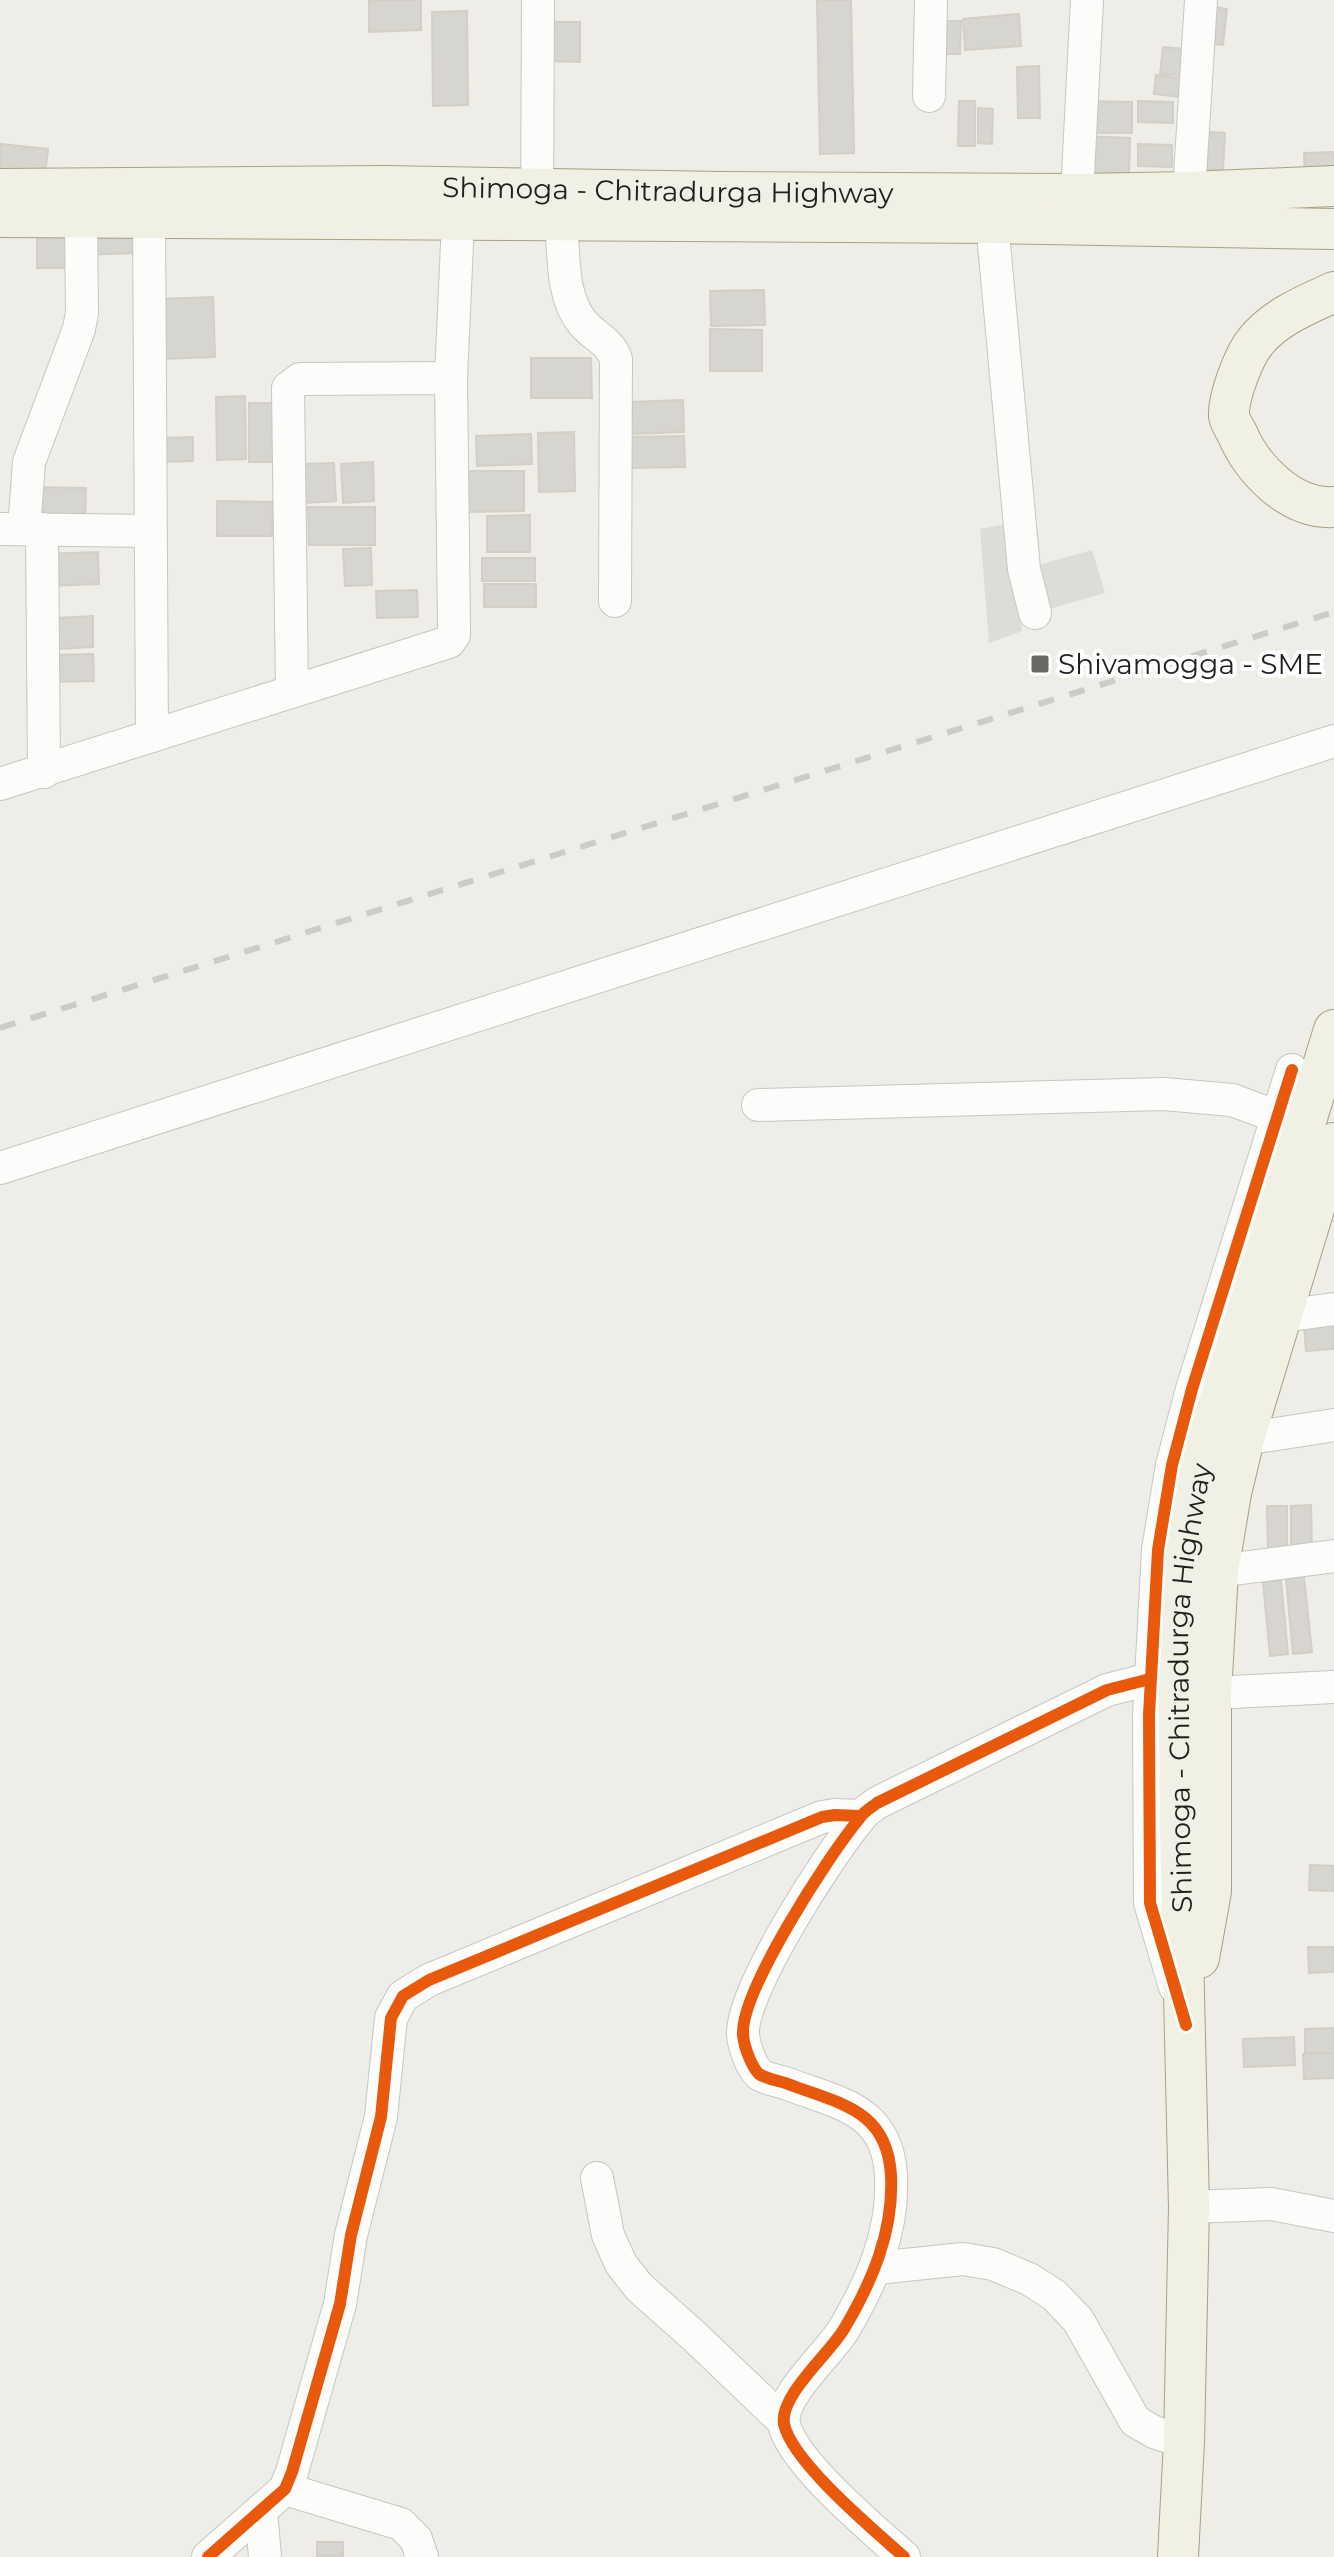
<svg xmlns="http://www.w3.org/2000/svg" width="1334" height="2557" font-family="Montserrat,sans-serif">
  <rect width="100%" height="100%" fill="#eeede7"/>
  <!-- parking -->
  <g fill="#dcdcd9">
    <polygon points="1010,523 1022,631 989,643 980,529"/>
    <polygon points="1092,550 1105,593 1035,613 1024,569"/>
  </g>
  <!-- building -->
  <g fill="#d7d5cf" stroke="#d1cfc8" stroke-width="2">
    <polygon points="369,0 421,0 421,30 369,32"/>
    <polygon points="817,0 851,0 854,153 820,154"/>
    <polygon points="1209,6 1227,9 1223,45 1204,43"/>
    <polygon points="467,11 468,105 433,106 432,12"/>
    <polygon points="1019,14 1021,46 965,50 963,19"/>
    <polygon points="936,21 961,21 960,54 935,54"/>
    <polygon points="549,22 580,22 580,62 549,61"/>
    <polygon points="1163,47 1198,50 1195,77 1160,74"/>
    <polygon points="1039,66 1040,118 1018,118 1017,67"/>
    <polygon points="1156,75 1190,80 1187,98 1154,94"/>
    <polygon points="959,101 975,101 975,146 958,146"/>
    <polygon points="1082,101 1132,102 1132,133 1081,133"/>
    <polygon points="1138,101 1173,102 1173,123 1138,122"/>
    <polygon points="978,108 993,109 992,144 978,143"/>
    <polygon points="1194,131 1225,133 1223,170 1192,169"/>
    <polygon points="1084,136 1130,138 1129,176 1082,174"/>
    <polygon points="0,144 48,149 45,176 0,171"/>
    <polygon points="1138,144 1172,145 1172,167 1138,166"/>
    <polygon points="1334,152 1334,176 1305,177 1304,153"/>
    <polygon points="131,232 132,253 87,255 86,234"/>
    <rect x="37" y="234" width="32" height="34"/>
    <polygon points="764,290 765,325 711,326 710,291"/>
    <polygon points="213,297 215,357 161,359 160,299"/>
    <polygon points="710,329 762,330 762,371 710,371"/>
    <polygon points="531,358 591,358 592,398 531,398"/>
    <polygon points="245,396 246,459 217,460 216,397"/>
    <polygon points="683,400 684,432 630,434 629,402"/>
    <rect x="249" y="403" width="32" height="59"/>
    <polygon points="574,432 575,491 539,492 538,433"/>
    <polygon points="531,434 532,464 477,466 476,436"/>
    <polygon points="684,436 685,467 629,468 629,437"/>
    <polygon points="193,437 193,461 164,462 164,438"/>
    <polygon points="373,462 374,501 343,503 341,464"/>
    <polygon points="334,463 336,501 304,503 302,464"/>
    <polygon points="463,471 524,471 524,511 462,512"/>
    <polygon points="30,487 86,488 85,518 30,518"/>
    <polygon points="217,501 273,502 272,536 217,536"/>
    <polygon points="308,507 375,507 375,545 309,545"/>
    <polygon points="530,515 530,552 487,552 487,516"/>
    <polygon points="371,548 372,585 345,586 343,549"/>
    <polygon points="98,552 99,584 47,586 46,554"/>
    <rect x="482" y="558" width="53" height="23"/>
    <rect x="484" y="584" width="52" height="23"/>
    <polygon points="417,590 418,617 377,618 376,591"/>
    <polygon points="93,616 93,647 57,649 56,618"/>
    <polygon points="93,654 94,681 51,682 50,655"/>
    <polygon points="1334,1325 1334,1349 1306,1351 1304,1326"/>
    <polygon points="1311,1505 1312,1549 1291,1549 1291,1506"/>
    <polygon points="1267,1506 1287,1506 1287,1551 1268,1551"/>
    <polygon points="1304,1577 1312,1652 1293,1654 1286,1579"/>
    <polygon points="1281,1580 1288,1654 1270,1656 1263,1582"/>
    <polygon points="1310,1865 1334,1866 1334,1891 1309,1890"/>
    <polygon points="1308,1947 1334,1947 1334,1972 1309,1973"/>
    <polygon points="1334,2028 1334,2053 1305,2053 1305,2029"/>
    <polygon points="1294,2037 1295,2065 1244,2067 1243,2039"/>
    <polygon points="1334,2053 1334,2078 1304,2079 1303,2054"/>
    <rect x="317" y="2542" width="26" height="14"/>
  </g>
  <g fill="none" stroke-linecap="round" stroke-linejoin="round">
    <defs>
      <g id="minor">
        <polyline points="929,96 931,0"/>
        <polyline points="1189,192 1201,0"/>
        <polyline points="1077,194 1087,0"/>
        <polyline points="537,213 538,0"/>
        <polyline points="149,216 152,736"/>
        <path d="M561,221c3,32 0,75 21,101 11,14 28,19 34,37l-1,242"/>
        <polyline points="992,223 1024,569 1035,613"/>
        <polyline points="0,529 150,531"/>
        <polyline points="24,529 29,462 79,329 82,313 81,219"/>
        <polyline points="42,529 44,772"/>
        <polyline points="292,691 288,388 300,379 451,378"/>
        <polyline points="0,784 449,642 454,635 454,627 451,378 458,221"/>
        <polyline points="758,1105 1164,1094 1232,1100 1278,1117"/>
        <polyline points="0,1168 1334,741"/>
        <polyline points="1282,1316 1334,1309"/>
        <polyline points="1244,1439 1334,1425"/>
        <polyline points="1218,1571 1334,1556"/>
        <polyline points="1211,1693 1334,1687"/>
        <polyline points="1175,1987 1150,1903 1149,1715 1158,1550 1172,1465 1192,1389 1292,1070"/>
        <polyline points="597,2178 608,2235 621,2264 639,2287 694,2336 783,2421"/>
        <polyline points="1189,2207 1271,2204 1334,2216"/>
        <polyline points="876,2268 963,2259 993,2264 1029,2279 1054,2295 1078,2320 1135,2421 1154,2432 1184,2442"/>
        <polyline points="285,2489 401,2524 416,2539 422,2557"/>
        <polyline points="261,2510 265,2557"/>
        <polyline points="208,2557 285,2489 292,2472 340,2304 351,2235 381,2117 391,2018 403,1996 429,1980 822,1817 835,1815 860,1816"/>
        <path d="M904,2557c-30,-27 -112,-95 -120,-133 -5,-28 46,-71 60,-95 28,-47 50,-98 47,-154 -4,-66 -51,-71 -103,-91 -8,-3 -22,-5 -29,-10 -8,-8 -15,-28 -16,-39 -3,-43 86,-180 116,-216 4,-7 12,-11 18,-16l230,-113 43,-11"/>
      </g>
      <g id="major">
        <path id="s1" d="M0,189l384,-3 336,6 357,2 112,-2 145,-6"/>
        <polyline points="0,217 992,223 1334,229"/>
        <path d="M1334,292c-26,12 -59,25 -78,49 -12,14 -28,56 -27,75 1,5 5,12 8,17 15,36 54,77 97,74"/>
        <polyline points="1199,1958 1211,1891 1211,1693 1218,1571 1231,1493 1244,1439 1334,1143"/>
        <path id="s2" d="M1178,2557l6,-115 5,-235 -9,-382 -2,-204 6,-60 20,-110 130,-421"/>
      </g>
    </defs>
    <!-- minor casing -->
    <use href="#minor" stroke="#c6c6c3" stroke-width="34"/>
    <!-- major casing -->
    <use href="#major" stroke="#a4a283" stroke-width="42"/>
    <!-- minor -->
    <use href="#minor" stroke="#fcfcfb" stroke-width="32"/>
    <!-- major -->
    <use href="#major" stroke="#f1f0e4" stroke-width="40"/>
    <!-- rail -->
    <polyline stroke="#cbcbca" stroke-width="6" stroke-dasharray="16 16" stroke-linecap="butt" points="0,1028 1334,612"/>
    <defs>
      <g id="cycleway">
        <polyline points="1186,2025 1150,1903 1149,1715 1158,1550 1172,1465 1192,1389 1292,1070"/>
        <polyline points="208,2557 285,2489 292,2472 340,2304 351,2235 381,2117 391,2018 403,1996 429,1980 822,1817 835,1815 860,1816"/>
        <path d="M904,2557c-30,-27 -112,-95 -120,-133 -5,-28 46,-71 60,-95 28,-47 50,-98 47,-154 -4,-66 -51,-71 -103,-91 -8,-3 -22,-5 -29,-10 -8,-8 -15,-28 -16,-39 -3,-43 86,-180 116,-216 4,-7 12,-11 18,-16l230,-113 43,-11"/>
      </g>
    </defs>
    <!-- cycleway casing -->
    <use href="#cycleway" stroke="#fff" stroke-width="17"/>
    <!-- cycleway -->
    <use href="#cycleway" stroke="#e8590c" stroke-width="12"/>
  </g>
  <!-- markers -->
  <rect fill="#676765" stroke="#fff" stroke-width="3" x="1030" y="654" width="20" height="20" rx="4"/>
  <g text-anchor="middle" stroke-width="8" stroke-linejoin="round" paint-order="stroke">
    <!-- street labels -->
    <g font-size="28" fill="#1f1f1f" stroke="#fff">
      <text dy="10" stroke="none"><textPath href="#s1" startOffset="668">Shimoga - Chitradurga Highway</textPath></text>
      <text dy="10" stroke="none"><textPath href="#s2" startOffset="870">Shimoga - Chitradurga Highway</textPath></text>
    </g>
    <!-- poi labels -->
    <g font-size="28" fill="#1f1f1f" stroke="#fff" text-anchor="start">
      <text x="1058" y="674">Shivamogga - SME</text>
    </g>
  </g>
</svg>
